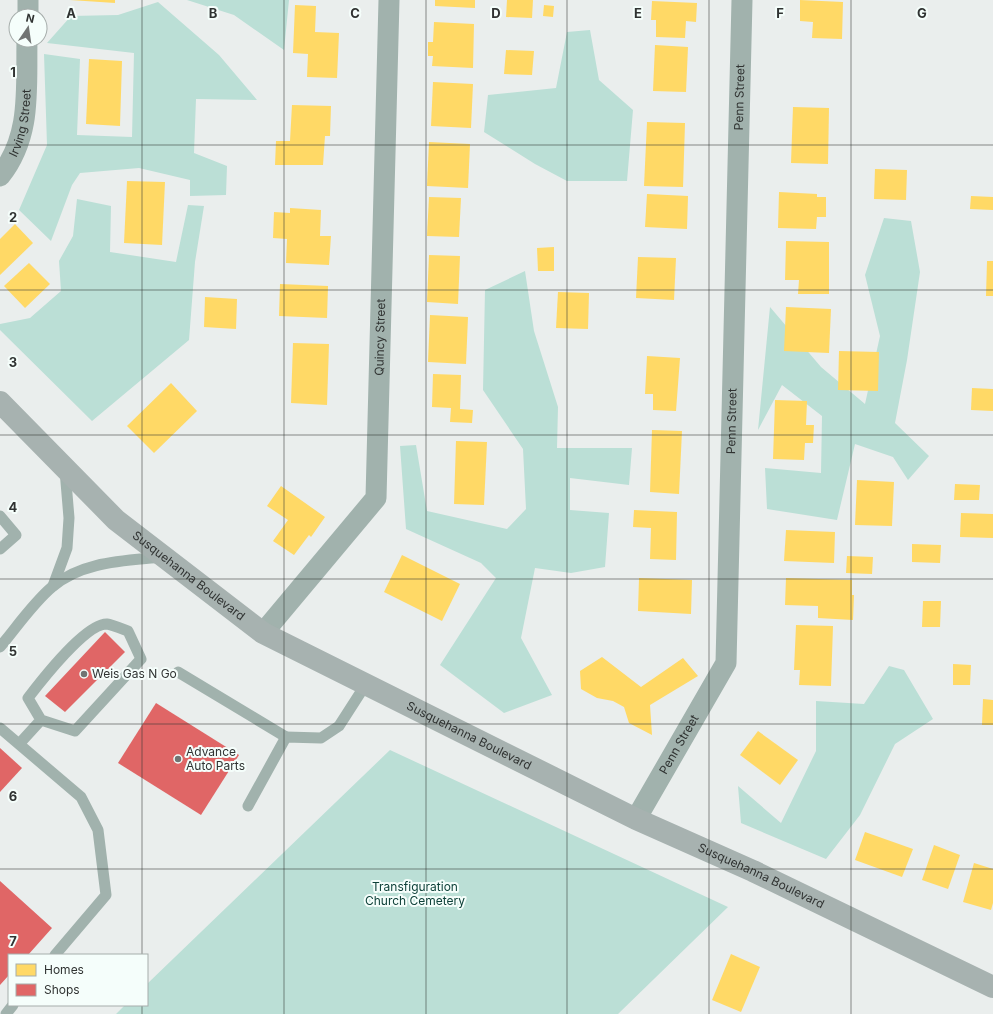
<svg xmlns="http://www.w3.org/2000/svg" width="993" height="1014" font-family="Inter,sans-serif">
  <rect width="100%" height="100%" fill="#eaeeed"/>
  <!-- green -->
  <g fill="#bbdfd6">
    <polygon points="187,0 289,0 284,50 234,15"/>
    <polygon points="158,2 219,55 257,100 196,99 194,153 227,166 226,195 190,196 190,180 139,168 80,173 72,185 51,241 19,210 47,145 44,54 80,59 77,135 132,137 134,53 47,43 71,16 118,15"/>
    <polygon points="590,30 599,80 633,110 627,181 567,181 535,164 484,132 488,95 556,88 567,32"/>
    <polygon points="77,199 111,206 110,252 176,262 188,205 204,206 195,262 189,340 92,421 0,330 0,324 30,318 61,291 59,261 73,236"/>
    <polygon points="884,218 911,221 920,272 907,360 895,423 929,456 908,480 893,457 855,444 837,520 767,509 765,468 821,473 822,416 782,385 758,430 770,307 821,367 865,404 880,336 865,275"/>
    <polygon points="525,271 534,331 558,407 557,448 632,448 629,485 570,478 570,510 609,513 605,567 571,573 535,568 521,638 552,695 504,713 440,665 496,578 481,563 406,529 400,446 416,445 427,511 507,529 526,509 523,449 483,390 485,290"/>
    <polygon points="889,666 904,670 933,719 895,744 860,815 826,859 741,823 738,786 781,823 816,751 816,701 864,704"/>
    <polygon points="390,750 728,907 618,1014 116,1014 125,1005 147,1005 147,984"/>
  </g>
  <!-- homes -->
  <g fill="#ffd966">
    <polygon points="70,0 115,0 115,3"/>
    <polygon points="435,0 475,0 475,8 435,6"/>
    <polygon points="507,0 533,0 532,18 506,17"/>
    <polygon points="800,0 843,2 842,39 812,38 813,22 800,21"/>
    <polygon points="652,1 697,3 696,22 686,21 685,38 656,37 656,20 651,20"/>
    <polygon points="295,5 316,6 315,32 339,33 337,78 307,77 308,54 293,53"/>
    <polygon points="544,5 554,6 553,17 543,16"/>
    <polygon points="434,22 474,24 473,68 432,66 433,56 428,56 428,42 433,42"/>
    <polygon points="655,45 688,47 686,92 653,91"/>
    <polygon points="506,50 534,51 532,75 504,74"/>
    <polygon points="89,59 122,61 120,126 86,124"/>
    <polygon points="433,82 473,84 471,128 431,126"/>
    <polygon points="292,105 331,106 330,136 325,136 323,165 275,165 276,141 290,141"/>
    <polygon points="793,107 829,108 828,164 791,163"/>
    <polygon points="647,122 685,123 683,187 644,186"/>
    <polygon points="429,142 470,144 468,188 427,186"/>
    <polygon points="875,169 907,170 906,200 874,199"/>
    <polygon points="127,181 165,182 162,245 124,243"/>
    <polygon points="779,192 817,194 817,197 826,197 826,217 817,217 816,229 778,228"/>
    <polygon points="647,194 688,196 687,229 645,227"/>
    <polygon points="971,196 993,197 993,210 970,209"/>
    <polygon points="429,197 461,198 459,237 427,236"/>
    <polygon points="290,208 321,210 320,236 331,236 329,265 286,263 287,239 273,238 274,212 290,213"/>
    <polygon points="15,224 33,243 0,275 0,239"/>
    <polygon points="786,241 829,242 829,294 798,294 799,280 785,280"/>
    <polygon points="554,247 554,271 538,271 537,248"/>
    <polygon points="429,255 460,256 458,304 427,302"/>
    <polygon points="638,257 676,258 674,300 636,298"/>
    <polygon points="987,261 993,261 993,296 986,296"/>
    <polygon points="29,263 50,284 25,308 4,286"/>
    <polygon points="280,284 328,286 327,318 279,316"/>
    <polygon points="558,292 589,293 588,329 556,328"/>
    <polygon points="205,297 237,299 236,329 204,327"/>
    <polygon points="786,307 831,309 829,353 784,351"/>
    <polygon points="430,315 468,317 466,364 428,362"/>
    <polygon points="293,343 329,344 327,405 291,403"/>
    <polygon points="839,351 879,352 878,391 838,390"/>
    <polygon points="647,356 680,358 676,411 653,410 653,394 645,394"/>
    <polygon points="433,374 461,375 460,409 473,410 472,423 450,422 451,408 432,407"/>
    <polygon points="171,383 197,411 154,453 127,426"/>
    <polygon points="972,388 993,389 993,411 971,410"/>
    <polygon points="775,400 807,401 806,425 814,425 813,443 805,443 804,460 773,459"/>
    <polygon points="652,430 682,431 679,494 650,492"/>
    <polygon points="456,441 487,442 484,505 454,504"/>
    <polygon points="857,480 894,482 892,526 855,525"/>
    <polygon points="955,484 980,485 979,500 954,500"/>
    <polygon points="281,486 325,517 311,537 309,535 294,555 273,541 288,520 267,506"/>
    <polygon points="634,510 677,512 676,560 650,559 651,528 633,527"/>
    <polygon points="961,513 993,514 993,538 960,537"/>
    <polygon points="786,530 835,532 834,563 784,561"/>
    <polygon points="912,544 941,545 940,563 912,562"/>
    <polygon points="402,555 460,584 442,621 384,592"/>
    <polygon points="847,556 873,557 872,574 846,573"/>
    <polygon points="639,578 692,580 691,614 638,611"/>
    <polygon points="786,578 852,580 852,595 854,595 853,620 818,618 818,606 785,605"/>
    <polygon points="923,601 941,601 940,627 922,627"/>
    <polygon points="796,625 833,626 831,686 799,685 800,670 794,670"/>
    <polygon points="602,657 641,687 683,658 698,676 650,705 652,735 629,723 624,707 613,701 597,698 581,689 580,671"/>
    <polygon points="953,664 971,665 970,685 953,685"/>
    <polygon points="983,699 993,700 993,725 982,725"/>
    <polygon points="758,731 798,760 780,785 740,755"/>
    <polygon points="865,832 913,849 902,877 855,860"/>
    <polygon points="934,845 960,855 948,889 922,880"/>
    <polygon points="974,863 993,869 993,903 991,910 963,902"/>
    <polygon points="731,954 760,967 741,1012 712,1000"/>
  </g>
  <!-- shops -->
  <g fill="#e06666">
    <polygon points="105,632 125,652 65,712 45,696"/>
    <polygon points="156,703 239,755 201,815 118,763"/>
    <polygon points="0,748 22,768 0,792"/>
    <polygon points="0,881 52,928 28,955 9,955 9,975 0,985"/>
  </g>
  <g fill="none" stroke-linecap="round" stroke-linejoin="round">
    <!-- lane -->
    <g stroke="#a1b2ad" stroke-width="11">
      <polyline points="0,516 16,535 0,549"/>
      <polyline points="53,586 67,548 69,518 65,470"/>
      <path d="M0,647c16,-19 33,-44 52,-60 30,-26 73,-26 110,-30"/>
      <polyline points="178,672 286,737"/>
      <polyline points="0,728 81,797 98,830 106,895 55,955"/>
      <path d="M20,743l21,-23 34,11 66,-72 -13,-28c-7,-2 -14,-6 -21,-7 -21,-1 -66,57 -79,74l13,22"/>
      <polyline points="248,806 286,737 321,738 339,726 366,684"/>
      <polyline points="6,1014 13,1005"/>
    </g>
    <!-- street -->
    <g stroke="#a1b2ad" stroke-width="21">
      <polyline points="28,16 28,0"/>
      <path id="s1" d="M0,176c32,-40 26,-87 27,-136"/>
      <path id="s2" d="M263,633l113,-135 13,-498"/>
      <path id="s3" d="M636,819l90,-156 16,-663"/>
    </g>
    <!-- highway -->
    <path stroke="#a7b2b0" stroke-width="22" id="s4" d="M0,402l116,118 147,113 373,186 117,52 240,116"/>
  </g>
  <!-- grid -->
  <path fill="none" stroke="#303332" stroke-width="1" stroke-opacity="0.55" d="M142,0v955M284,0v1014M426,0v1014M567,0v1014M709,0v1014M851,0v1014M0,145h993M0,290h993M0,435h993M0,579h993M0,724h993M0,869h993M142,1005v9"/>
  <!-- markers -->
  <g fill="#717473" stroke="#f5fefb" stroke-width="1.5">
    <circle cx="84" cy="674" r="4"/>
    <circle cx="178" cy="759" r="4"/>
  </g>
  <g text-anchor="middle" stroke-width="4" stroke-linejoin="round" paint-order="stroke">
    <!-- street labels -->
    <g font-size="12" fill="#303332" stroke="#f5fefb">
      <text dy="4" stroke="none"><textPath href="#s3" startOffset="746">Penn Street</textPath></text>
      <text dy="4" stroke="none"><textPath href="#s1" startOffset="58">Irving Street</textPath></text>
      <text dy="4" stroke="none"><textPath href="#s2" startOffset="337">Quincy Street</textPath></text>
      <text dy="4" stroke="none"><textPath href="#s3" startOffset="422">Penn Street</textPath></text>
      <text dy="4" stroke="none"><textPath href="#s4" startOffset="257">Susquehanna Boulevard</textPath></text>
      <text dy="4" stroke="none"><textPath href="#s4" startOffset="581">Susquehanna Boulevard</textPath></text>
      <text dy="4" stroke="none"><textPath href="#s3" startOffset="86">Penn Street</textPath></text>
      <text dy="4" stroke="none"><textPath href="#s4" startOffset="905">Susquehanna Boulevard</textPath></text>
    </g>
    <!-- poi labels -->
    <g font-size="12" fill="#303332" stroke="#f5fefb" text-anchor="start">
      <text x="92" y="678">Weis Gas N Go</text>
      <text x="186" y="756">Advance<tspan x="186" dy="14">Auto Parts</tspan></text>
    </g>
    <!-- park labels -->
    <g font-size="12" fill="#0e4139" stroke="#f5fefb">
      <text x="415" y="891">Transfiguration<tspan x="415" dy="14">Church Cemetery</tspan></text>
    </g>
  </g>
  <g font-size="13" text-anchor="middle" font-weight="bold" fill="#303332" stroke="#f5fefb" stroke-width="4" stroke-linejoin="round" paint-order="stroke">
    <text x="71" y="18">A</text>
    <text x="213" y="18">B</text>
    <text x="355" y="18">C</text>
    <text x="496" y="18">D</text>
    <text x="638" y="18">E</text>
    <text x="780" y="18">F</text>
    <text x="922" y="18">G</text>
    <text x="13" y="77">1</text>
    <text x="13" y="222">2</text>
    <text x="13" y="367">3</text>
    <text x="13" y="512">4</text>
    <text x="13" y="656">5</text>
    <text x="13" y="801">6</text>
    <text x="13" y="946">7</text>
  </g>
  <!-- legend -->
  <rect x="8" y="954" width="140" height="52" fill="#f5fefb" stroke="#a6adab"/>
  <rect x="16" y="964" width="20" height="12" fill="#ffd966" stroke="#a6adab"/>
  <text x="44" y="974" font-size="12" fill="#303332">Homes</text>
  <rect x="16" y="984" width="20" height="12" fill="#e06666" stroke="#a6adab"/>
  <text x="44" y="994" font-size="12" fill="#303332">Shops</text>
  <!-- north arrow -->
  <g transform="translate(28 28) rotate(13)"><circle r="19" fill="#f5fefb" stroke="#a6adab"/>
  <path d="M0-3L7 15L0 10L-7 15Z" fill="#717473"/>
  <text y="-6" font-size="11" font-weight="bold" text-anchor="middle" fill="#303332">N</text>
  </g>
</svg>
